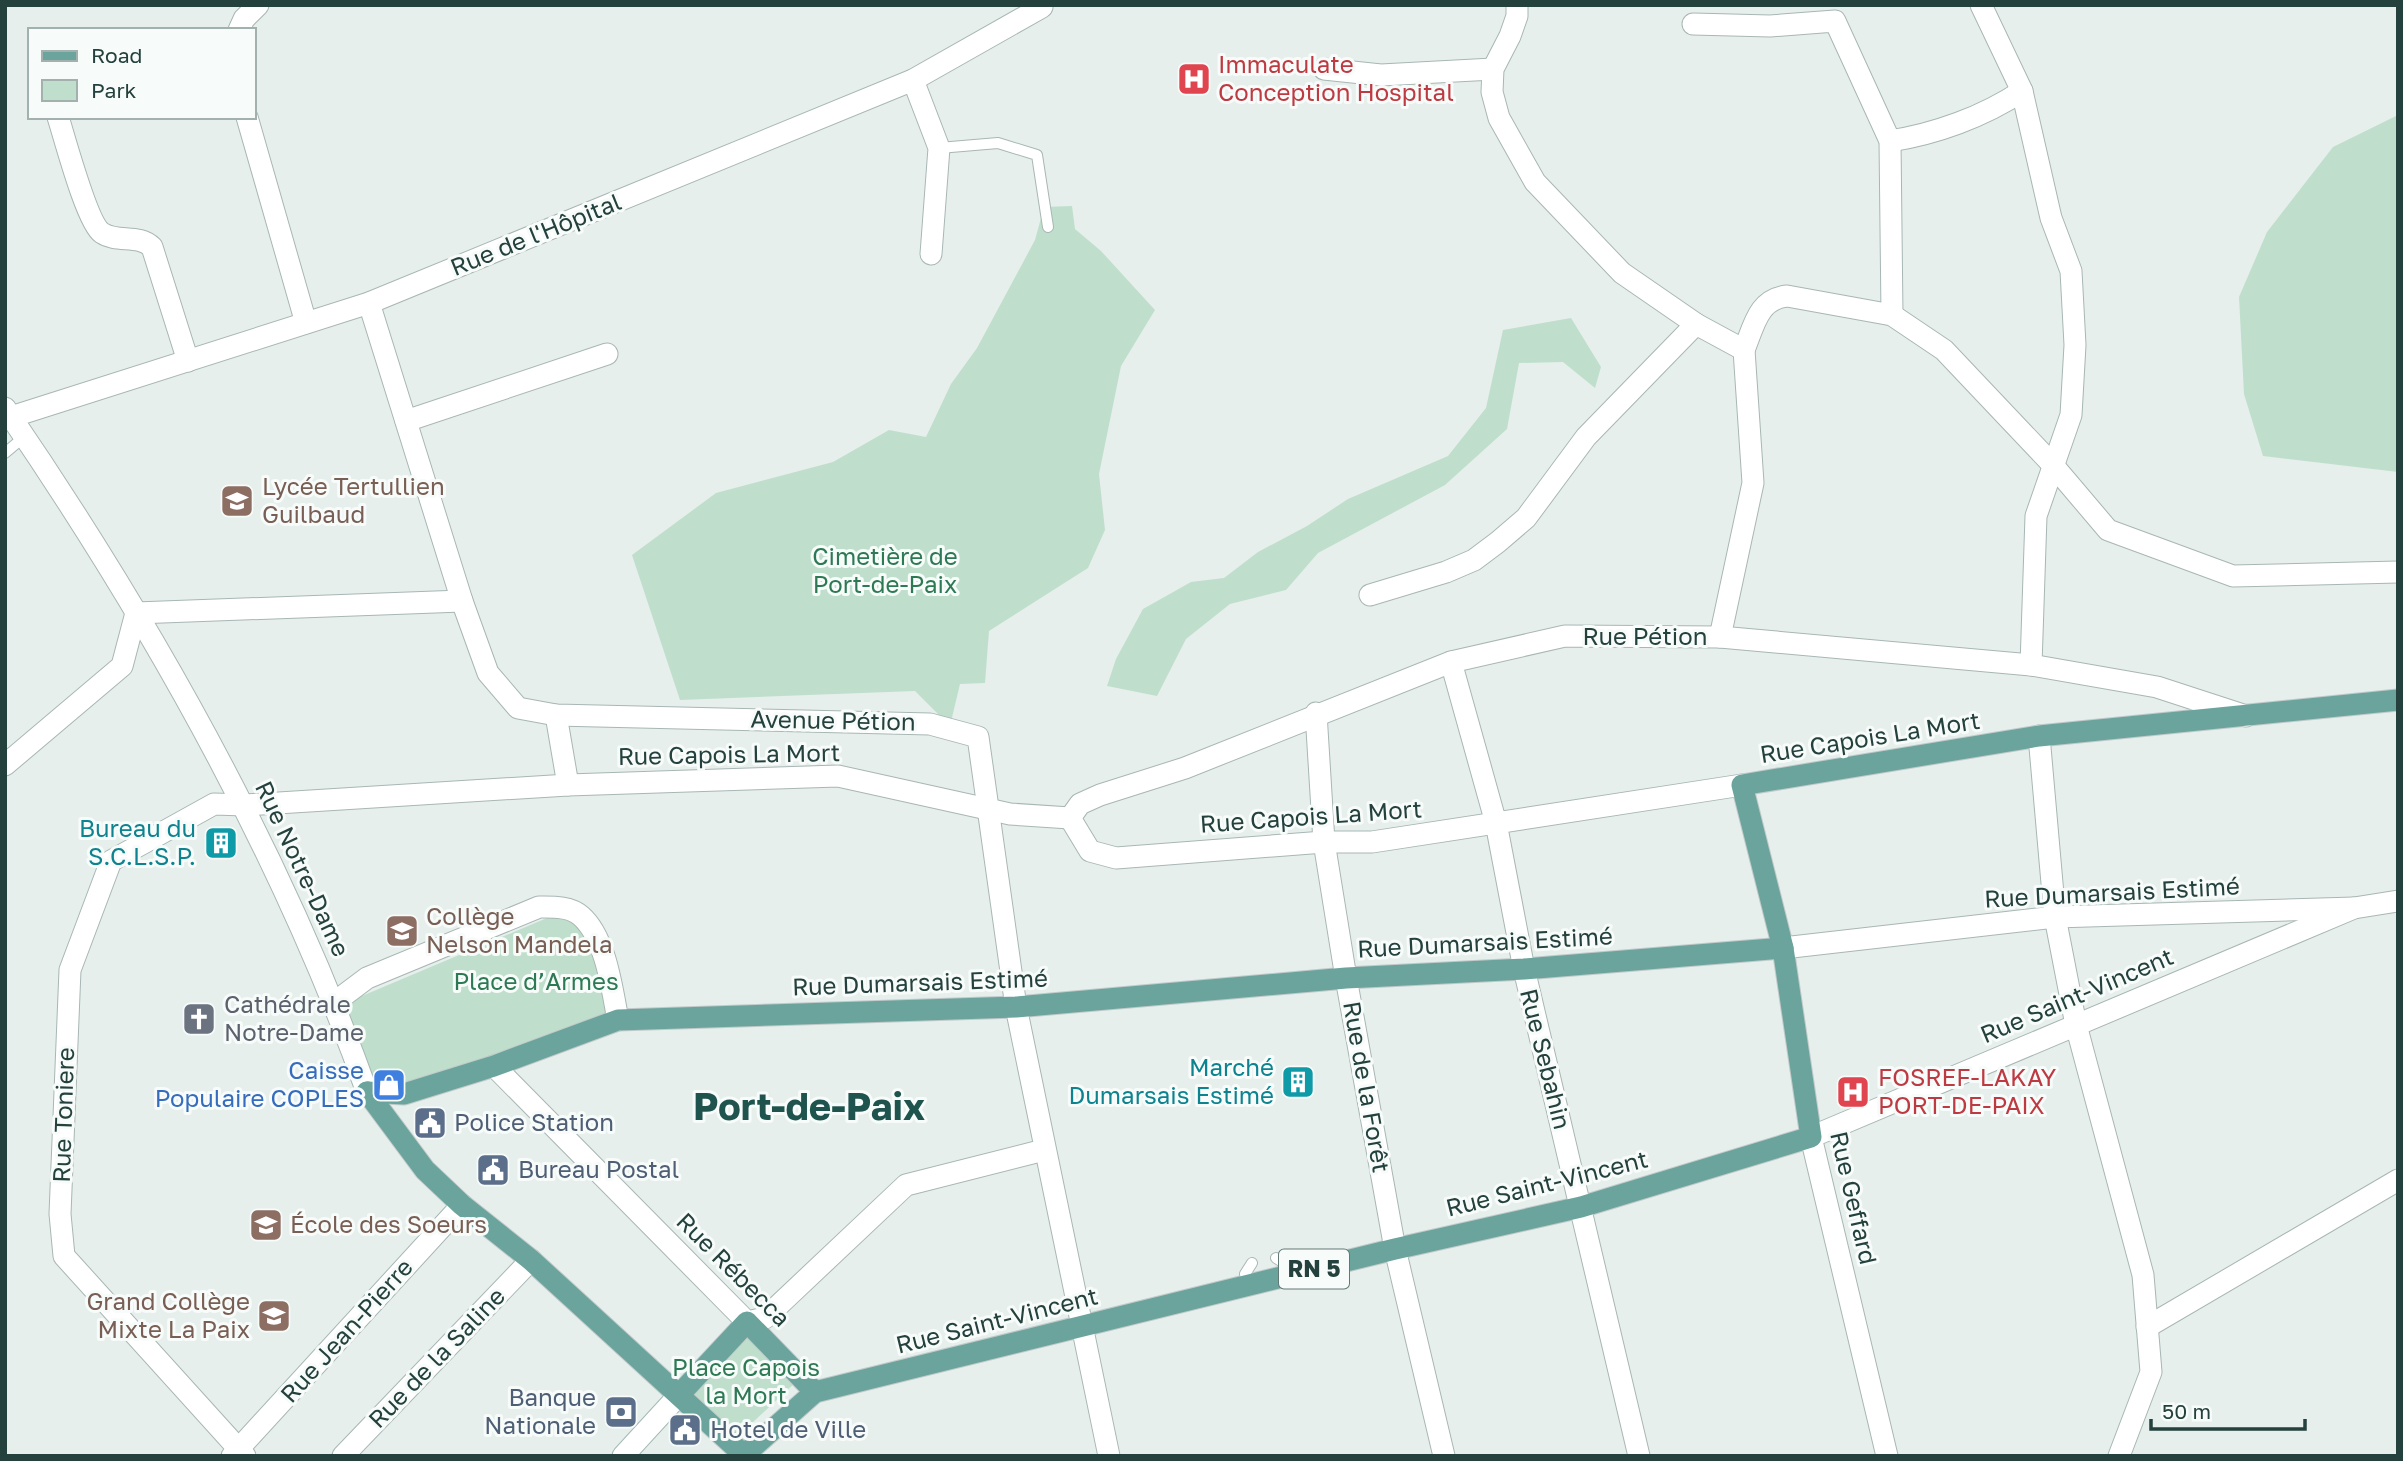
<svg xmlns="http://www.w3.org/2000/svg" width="2403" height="1461" font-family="'Golos Text',sans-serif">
  <rect width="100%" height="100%" fill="#e6efec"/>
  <!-- green -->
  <g fill="#bfdfcc">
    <polygon points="2398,115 2398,472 2263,456 2244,394 2239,297 2267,232 2333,147"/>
    <polygon points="1072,206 1075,229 1101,251 1155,310 1121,366 1099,474 1105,530 1088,568 989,631 985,683 960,684 950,726 915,691 680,700 632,555 716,493 833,462 889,430 926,437 951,384 977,348 1035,240 1044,207"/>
    <polygon points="1571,318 1601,367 1595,388 1563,362 1519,363 1507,429 1445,485 1318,553 1286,590 1230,604 1186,639 1157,696 1107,686 1116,659 1143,609 1191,582 1224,578 1258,552 1307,526 1348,499 1448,456 1486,408 1503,330"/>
    <polygon points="554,915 580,926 591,947 608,1015 405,1088 370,1086 343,1004"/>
    <polygon points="747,1330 798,1380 735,1439 691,1392"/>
  </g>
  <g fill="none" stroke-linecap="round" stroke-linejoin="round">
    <defs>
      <g id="service">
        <polyline points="939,148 998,143 1037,155 1048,227"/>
        <polyline points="5,453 24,437"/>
        <polyline points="1276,1258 1284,1263 1288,1276"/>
        <polyline points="1249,1285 1245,1274 1252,1263"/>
      </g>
      <g id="minor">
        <polyline points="1517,5 1517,16 1510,36 1493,69 1492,92 1499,118 1535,182 1622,273 1696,324"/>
        <polyline points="1981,5 2022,91 2051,218 2071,271 2075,345 2071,415 2036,516 2031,665"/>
        <polyline points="1693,24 1770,26 1835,21 1890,141 1892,315"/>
        <polyline points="239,30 244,19 258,5"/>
        <polyline points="1324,69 1381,75 1493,69"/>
        <polyline points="913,80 939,148 931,254"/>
        <path d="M58,117c7,22 29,106 44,116 15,10 37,1 50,14l36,114"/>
        <polyline points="247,117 306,323"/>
        <path d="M1890,141c45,-7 93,-24 132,-50"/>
        <polyline points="369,303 462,601 488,673 518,708 556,715 930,724 978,737 1016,1007 1109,1456"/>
        <polyline points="11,417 369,303 913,80 1042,7"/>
        <polyline points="406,421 607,354"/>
        <path d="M1370,595l76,-23 28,-12 24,-18 28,-24 60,-81 110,-113 48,26c10,-24 14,-51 43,-54l105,19 52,35 108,114 56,66 125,46 165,-4"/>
        <polyline points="1720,637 1753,483 1744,350"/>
        <polyline points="1451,662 1496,823 1524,969 1639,1456"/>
        <polyline points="1316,713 1324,842 1346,978 1395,1249 1444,1456"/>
        <polyline points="556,715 568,785"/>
        <polyline points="2039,736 2055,917 2076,1025 2143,1275 2151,1372 2119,1456"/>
        <polyline points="5,765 122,666 136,613 462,601"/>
        <polyline points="1070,818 1080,804 1100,795 1185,768 1451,662 1565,636 1720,637 2031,665 2157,687 2246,716"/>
        <polyline points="1070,818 1090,851 1116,858 1324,842 1372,842 1742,785"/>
        <polyline points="1783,948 2055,917 2354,908 2398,901"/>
        <path d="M335,1002l32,-24 172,-71c13,0 31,-1 42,9 25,22 31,73 37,104"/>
        <polyline points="494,1066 747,1322 765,1318 906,1185 1044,1150"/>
        <polyline points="2147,1327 2398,1180"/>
        <polyline points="232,1456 462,1205"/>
        <polyline points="245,1456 64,1256 60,1214 70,970 111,861 214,804 245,805 568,785 838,776 1010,814 1070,818"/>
        <polyline points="343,1456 531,1260"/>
        <polyline points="1887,1456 1811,1137 2354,908"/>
      </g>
      <path id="tertiary" d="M5,408c146,213 275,441 362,684"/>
      <polyline id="secondary" points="623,1456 679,1395"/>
      <g id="primary">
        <polyline points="367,1092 425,1170 462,1205 531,1260 744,1455 815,1392 1395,1249 1581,1207 1811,1137 1783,948 1742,785 2039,736 2398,700"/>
        <polyline points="367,1092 404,1094 494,1066 618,1020 1016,1007 1346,978 1524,969 1783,948"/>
        <polyline points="679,1395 747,1322 815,1392"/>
      </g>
    </defs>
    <!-- service casing -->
    <use href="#service" stroke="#a8b7b4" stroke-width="12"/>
    <!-- minor casing -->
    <use href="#minor" stroke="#a8b7b4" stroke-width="23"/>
    <!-- tertiary casing -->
    <use href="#tertiary" stroke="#a8b7b4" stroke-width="23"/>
    <!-- secondary casing -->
    <use href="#secondary" stroke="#a4bab5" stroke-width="23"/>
    <!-- primary casing -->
    <use href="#primary" stroke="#c2cac9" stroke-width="23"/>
    <!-- service -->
    <use href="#service" stroke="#fff" stroke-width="10"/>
    <!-- minor -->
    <use href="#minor" stroke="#fff" stroke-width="21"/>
    <!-- tertiary -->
    <use href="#tertiary" stroke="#fff" stroke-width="21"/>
    <!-- secondary -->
    <use href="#secondary" stroke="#fff" stroke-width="21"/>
    <!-- primary -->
    <use href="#primary" stroke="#6aa49c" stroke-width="21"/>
  </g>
  <!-- icons -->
  <defs>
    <symbol id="hospital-square" viewBox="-11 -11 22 22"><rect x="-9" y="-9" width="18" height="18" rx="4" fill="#e0444e" stroke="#f7fbf9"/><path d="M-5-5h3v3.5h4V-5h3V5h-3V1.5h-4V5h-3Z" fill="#fff"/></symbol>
    <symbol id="school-square" viewBox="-11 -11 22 22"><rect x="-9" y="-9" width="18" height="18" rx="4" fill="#8d6e63" stroke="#f7fbf9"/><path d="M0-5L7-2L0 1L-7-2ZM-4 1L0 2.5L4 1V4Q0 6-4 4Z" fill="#fff"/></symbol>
    <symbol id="building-square" viewBox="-11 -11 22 22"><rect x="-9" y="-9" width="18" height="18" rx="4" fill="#0f9aa8" stroke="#f7fbf9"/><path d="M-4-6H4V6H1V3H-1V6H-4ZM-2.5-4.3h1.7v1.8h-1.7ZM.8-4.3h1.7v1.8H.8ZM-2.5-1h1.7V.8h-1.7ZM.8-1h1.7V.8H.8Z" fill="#fff"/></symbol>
    <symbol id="church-square" viewBox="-11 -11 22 22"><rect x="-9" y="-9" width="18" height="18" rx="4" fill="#6b7280" stroke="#f7fbf9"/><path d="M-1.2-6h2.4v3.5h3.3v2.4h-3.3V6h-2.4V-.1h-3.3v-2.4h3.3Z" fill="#fff"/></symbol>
    <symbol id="shop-square" viewBox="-11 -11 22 22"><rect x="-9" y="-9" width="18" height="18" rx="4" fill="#3f7fe0" stroke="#f7fbf9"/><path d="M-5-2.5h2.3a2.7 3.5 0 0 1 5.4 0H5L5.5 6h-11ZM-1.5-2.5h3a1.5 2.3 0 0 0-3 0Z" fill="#fff"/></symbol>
    <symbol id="civic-square" viewBox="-11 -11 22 22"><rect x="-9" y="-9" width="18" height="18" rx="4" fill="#5c6f8a" stroke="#f7fbf9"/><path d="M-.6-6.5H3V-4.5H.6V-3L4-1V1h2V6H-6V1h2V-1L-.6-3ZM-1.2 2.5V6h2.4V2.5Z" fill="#fff"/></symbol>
    <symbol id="bank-square" viewBox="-11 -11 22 22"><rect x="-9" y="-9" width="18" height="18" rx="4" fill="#5c6f8a" stroke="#f7fbf9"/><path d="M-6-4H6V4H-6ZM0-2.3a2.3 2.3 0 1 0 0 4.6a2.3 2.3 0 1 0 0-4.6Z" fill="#fff"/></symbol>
  </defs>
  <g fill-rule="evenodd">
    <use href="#hospital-square" x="1175" y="60" width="38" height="38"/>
    <use href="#school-square" x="218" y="482" width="38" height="38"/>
    <use href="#building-square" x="202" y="824" width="38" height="38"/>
    <use href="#school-square" x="383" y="912" width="38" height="38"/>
    <use href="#church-square" x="180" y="1000" width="38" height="38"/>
    <use href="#building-square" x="1279" y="1063" width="38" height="38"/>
    <use href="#shop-square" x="370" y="1066" width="38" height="38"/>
    <use href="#hospital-square" x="1834" y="1073" width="38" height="38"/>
    <use href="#civic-square" x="411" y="1104" width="38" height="38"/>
    <use href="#civic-square" x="474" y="1151" width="38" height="38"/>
    <use href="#school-square" x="247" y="1206" width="38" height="38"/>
    <use href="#school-square" x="255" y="1297" width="38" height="38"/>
    <use href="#bank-square" x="602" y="1393" width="38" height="38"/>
    <use href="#civic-square" x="666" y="1411" width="38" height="38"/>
  </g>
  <g text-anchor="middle" stroke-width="6" stroke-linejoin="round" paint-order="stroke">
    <!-- shield labels -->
    <rect fill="#f7fbf9" stroke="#637975" stroke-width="2" x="1279" y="1249.5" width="70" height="39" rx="5"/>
    <g font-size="23" font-weight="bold" fill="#24413d">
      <text x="1314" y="1277">RN 5</text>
    </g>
    <!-- health labels -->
    <g font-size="24" fill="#be3a42" stroke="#f7fbf9" text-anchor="start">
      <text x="1218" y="73">Immaculate<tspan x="1218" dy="28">Conception Hospital</tspan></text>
      <text x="1878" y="1086">FOSREF-LAKAY<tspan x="1878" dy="28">PORT-DE-PAIX</tspan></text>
    </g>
    <!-- street labels -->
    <g font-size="24" fill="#24413d" stroke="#f7fbf9">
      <text transform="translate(536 235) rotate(-22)" y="8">Rue de l'Hôpital</text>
      <text x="1645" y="645">Rue Pétion</text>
      <text transform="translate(833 721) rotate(1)" y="8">Avenue Pétion</text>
      <text transform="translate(1870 738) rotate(-9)" y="8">Rue Capois La Mort</text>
      <text transform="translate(729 755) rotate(-1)" y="8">Rue Capois La Mort</text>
      <text transform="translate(1311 817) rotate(-4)" y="8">Rue Capois La Mort</text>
      <text transform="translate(302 869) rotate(65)" y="8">Rue Notre-Dame</text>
      <text transform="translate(2112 893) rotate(-3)" y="8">Rue Dumarsais Estimé</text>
      <text transform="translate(1485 943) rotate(-3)" y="8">Rue Dumarsais Estimé</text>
      <text transform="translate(920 983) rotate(-2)" y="8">Rue Dumarsais Estimé</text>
      <text transform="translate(2077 996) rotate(-23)" y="8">Rue Saint-Vincent</text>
      <text transform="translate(1545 1059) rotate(76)" y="8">Rue Sebahin</text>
      <text transform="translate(1366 1087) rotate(80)" y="8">Rue de la Forêt</text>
      <text transform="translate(64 1115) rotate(-88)" y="8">Rue Toniere</text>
      <text transform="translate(1547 1184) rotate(-14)" y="8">Rue Saint-Vincent</text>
      <text transform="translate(1853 1198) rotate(77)" y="8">Rue Geffard</text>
      <text transform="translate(733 1270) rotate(45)" y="8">Rue Rébecca</text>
      <text transform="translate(997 1321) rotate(-14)" y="8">Rue Saint-Vincent</text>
      <text transform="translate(347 1331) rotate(-48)" y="8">Rue Jean-Pierre</text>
      <text transform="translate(437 1358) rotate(-46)" y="8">Rue de la Saline</text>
    </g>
    <!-- education labels -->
    <g font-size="24" fill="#785e54" stroke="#f7fbf9" text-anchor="start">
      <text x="262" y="495">Lycée Tertullien<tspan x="262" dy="28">Guilbaud</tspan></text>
      <text x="426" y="925">Collège<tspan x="426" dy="28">Nelson Mandela</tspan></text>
      <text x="290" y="1233">École des Soeurs</text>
      <text x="250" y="1310" text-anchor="end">Grand Collège<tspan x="250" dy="28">Mixte La Paix</tspan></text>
    </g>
    <!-- park labels -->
    <g font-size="24" fill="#2d7954" stroke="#f7fbf9">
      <text x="885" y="565">Cimetière de<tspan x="885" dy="28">Port-de-Paix</tspan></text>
      <text x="536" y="990">Place d’Armes</text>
      <text x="746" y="1376">Place Capois<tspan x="746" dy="28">la Mort</tspan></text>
    </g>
    <!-- culture labels -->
    <g font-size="24" fill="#0d838f" stroke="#f7fbf9" text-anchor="end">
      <text x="196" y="837">Bureau du<tspan x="196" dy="28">S.C.L.S.P.</tspan></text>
      <text x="1274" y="1076">Marché<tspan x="1274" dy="28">Dumarsais Estimé</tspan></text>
    </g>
    <!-- worship labels -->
    <g font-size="24" fill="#5b616d" stroke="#f7fbf9" text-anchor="start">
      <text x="224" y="1013">Cathédrale<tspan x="224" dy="28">Notre-Dame</tspan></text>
    </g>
    <!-- shop labels -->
    <g font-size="24" fill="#366cbe" stroke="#f7fbf9" text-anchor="end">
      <text x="364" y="1079">Caisse<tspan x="364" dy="28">Populaire COPLES</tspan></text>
    </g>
    <!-- service labels -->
    <g font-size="24" fill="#4e5e75" stroke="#f7fbf9" text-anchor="start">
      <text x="454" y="1131">Police Station</text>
      <text x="518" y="1178">Bureau Postal</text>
      <text x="596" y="1406" text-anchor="end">Banque<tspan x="596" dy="28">Nationale</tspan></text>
      <text x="710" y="1438">Hotel de Ville</text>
    </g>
    <!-- town labels -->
    <g font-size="38" font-weight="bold" fill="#1f544e" stroke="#f7fbf9">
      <text x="809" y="1120">Port-de-Paix</text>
    </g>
  </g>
  <!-- border -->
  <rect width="2403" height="1461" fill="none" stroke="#24413d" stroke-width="14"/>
  <!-- legend -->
  <rect x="28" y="28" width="228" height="91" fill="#f7fbf9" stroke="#a3b1ae" stroke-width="2"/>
  <rect x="42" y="51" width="35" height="10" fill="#6aa49c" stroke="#a3b1ae" stroke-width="2"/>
  <text x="91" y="63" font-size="21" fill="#24413d">Road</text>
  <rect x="42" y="80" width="35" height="21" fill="#bfdfcc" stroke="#a3b1ae" stroke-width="2"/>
  <text x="91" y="98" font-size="21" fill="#24413d">Park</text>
  <!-- scale -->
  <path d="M2151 1419v10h154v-10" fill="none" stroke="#24413d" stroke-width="3.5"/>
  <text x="2162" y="1419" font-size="21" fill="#24413d" stroke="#f7fbf9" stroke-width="5" paint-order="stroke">50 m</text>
</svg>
